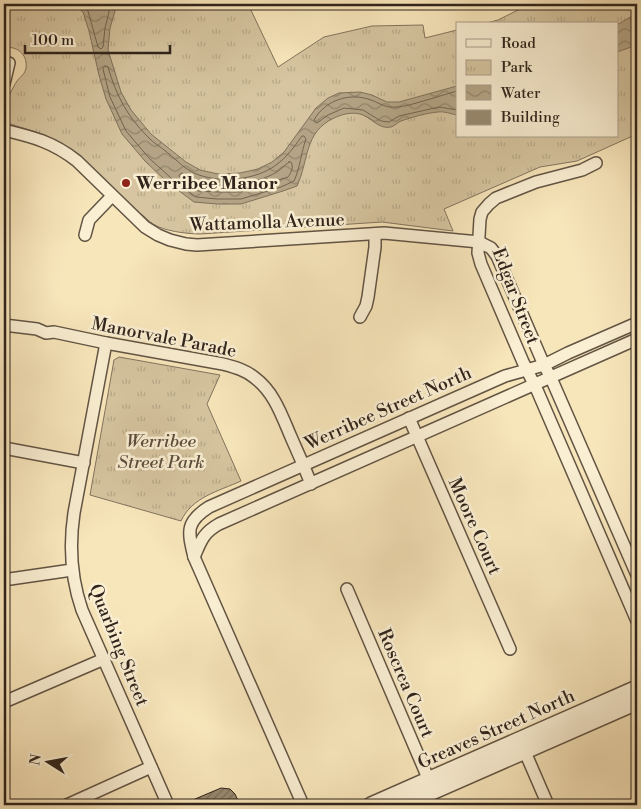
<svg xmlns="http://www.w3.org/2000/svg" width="641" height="809" font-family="'Libre Bodoni',serif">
  <defs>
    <pattern id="park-tufts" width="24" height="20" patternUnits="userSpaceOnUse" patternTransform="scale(1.25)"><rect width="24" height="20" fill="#d6c5a0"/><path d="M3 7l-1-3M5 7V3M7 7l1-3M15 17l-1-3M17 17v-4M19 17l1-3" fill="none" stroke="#b8a989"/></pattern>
    <pattern id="water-waves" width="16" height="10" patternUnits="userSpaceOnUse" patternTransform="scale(1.25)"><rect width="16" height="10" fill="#b4a485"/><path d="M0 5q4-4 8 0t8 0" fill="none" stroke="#93856c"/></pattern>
    <pattern id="building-hatch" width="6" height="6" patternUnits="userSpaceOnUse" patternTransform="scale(1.25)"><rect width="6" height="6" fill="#98896f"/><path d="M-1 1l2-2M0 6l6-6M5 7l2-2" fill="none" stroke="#7c705a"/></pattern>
    <filter id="shadow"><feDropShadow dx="-4" dy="4" stdDeviation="1" flood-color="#0004"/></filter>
  </defs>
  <rect width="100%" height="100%" fill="#f8e6bb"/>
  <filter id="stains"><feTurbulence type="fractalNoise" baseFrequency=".004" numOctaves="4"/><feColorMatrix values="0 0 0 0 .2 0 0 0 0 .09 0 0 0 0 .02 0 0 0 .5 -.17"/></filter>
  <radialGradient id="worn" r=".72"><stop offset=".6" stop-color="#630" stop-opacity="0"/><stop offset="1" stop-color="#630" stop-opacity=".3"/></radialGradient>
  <!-- park -->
  <g fill="url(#park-tufts)" stroke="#83745e">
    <path d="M4,4h244l30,63 46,-30 48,-11 51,-1 2,13 32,-8v106h160v-112h-134l15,-4 32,-16h107v130l-60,27 -37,6 -96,42 9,22 -71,-9 -182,12c-13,0 -36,-3 -47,-10 -6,-4 -10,-10 -16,-12l-53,-53 -13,-10 -26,-14 -41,-13c0,-4 -1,-8 0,-12 1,-7 9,-23 13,-29 4,-5 8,-7 9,-13 2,-14 -10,-23 -22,-20z"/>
    <path d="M119,357l101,18 -13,29 34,77c-22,10 -49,16 -60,40l-91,-26 24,-135z"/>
  </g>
  <!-- water -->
  <g fill="url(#water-waves)" stroke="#7f715b">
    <path d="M74,4h38l3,7 -5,17 -2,22 13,42 10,18 20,24 35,28 14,8 18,4 22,-1 18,-4 14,-7 12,-10 32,-44 12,-10 11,-5 21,-1 12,3 15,7h12l58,-16v29c-6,-1 -13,-4 -19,-3 -11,1 -26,5 -37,9 -3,1 -6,5 -10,6 -12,3 -20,-10 -31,-13 -9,-2 -17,0 -26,4 -30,14 -25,42 -37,68l-14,5 -42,13h-24l-23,-2 -27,-20 -22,-21 -23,-27 -16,-35 -7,-24 -10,-44 -6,-19z"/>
    <polygon points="637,13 637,45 617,52 617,25"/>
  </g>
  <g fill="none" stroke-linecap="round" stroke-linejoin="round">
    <!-- shore -->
    <g stroke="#726450" stroke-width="1">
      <polyline points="81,4 88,11 98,47 101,49 103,47 105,28 109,12 108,4"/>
      <path d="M105,66l3,1c8,28 19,49 39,69 6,7 14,11 21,17 10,8 18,18 31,22 23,8 57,5 77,-10 11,-8 18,-18 26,-29h2l2,3c-5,14 -6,29 -12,42l-13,6 -40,12h-24l-21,-2 -25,-19 -22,-20 -23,-27 -16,-34 -7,-28z"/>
      <path d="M457,91c-12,4 -25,7 -37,11 -8,2 -16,5 -23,5 -13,1 -15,-3 -26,-7 -21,-8 -46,0 -57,20l1,2 2,1 11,-8 16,-7 19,2 18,11 8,1 10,-6 40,-9 18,3"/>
      <path d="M289,162h2c3,5 0,11 -3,15l-48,15h-22l-20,-1 -19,-15 1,-2 2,-1c5,3 9,6 14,8 25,8 58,4 81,-9 4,-3 8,-7 12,-10z"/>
    </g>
  </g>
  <!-- building -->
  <polygon fill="url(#building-hatch)" stroke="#30241c" filter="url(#shadow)" points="221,788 230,789 235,794 240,805 181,805"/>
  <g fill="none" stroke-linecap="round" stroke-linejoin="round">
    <defs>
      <g id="minor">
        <polyline points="4,84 9,63"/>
        <path d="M4,130c29,7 49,12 73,31l68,66 13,8 12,5 16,4 11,1 187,-12 95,9 12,6 6,8 47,109 7,13 86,197"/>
        <polyline points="596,163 582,170 536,182 496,198 489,204 482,212 480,219 478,253 481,264 523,362 537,390 637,621"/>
        <polyline points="85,235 89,220 112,196"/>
        <polyline points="360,317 366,306 368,297 375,247 375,234"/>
        <path d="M4,325l33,4 9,4 8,-1 52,11 117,21c11,3 23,6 32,14 19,14 27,38 36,59 7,16 14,31 20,47"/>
        <path d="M106,343l-32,170c-5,33 -3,65 8,97l86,195"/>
        <polyline points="409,418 510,649"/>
        <polyline points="4,448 84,463"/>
        <path d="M194,557c7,-16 9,-24 25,-33l418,-185"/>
        <polyline points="4,579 10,579 72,570"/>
        <polyline points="347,589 431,785"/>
        <polyline points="4,702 104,659"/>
        <polyline points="522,745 548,805"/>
        <polyline points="67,805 151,767"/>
        <path d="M303,805l-109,-248c-6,-25 -9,-35 15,-50l296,-131 39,-11 24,-12 69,-30"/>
      </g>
      <g id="tertiary">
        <polyline points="371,805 637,688"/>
        <polyline points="402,805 637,702"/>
      </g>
    </defs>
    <!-- minor casing -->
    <use href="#minor" stroke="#625444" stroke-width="14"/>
    <!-- tertiary casing -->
    <use href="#tertiary" stroke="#625444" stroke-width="18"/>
    <!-- minor -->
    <use href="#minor" stroke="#faefd3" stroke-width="11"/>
    <!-- tertiary -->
    <use href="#tertiary" stroke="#faefd3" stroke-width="15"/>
  </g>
  <!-- markers -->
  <circle fill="#8f2418" stroke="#faefd3" stroke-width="2" cx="126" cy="183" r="5"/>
  <g text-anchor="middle" stroke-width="5" stroke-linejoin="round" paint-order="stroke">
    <!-- poi labels -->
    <g font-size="18" font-weight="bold" fill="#30241c" stroke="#faefd3" text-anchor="start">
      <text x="136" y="189">Werribee Manor</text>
    </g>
    <!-- street labels -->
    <g font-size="18" fill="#30241c" stroke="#faefd3">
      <text transform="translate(267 222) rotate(-2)" y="6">Wattamolla Avenue</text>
      <text transform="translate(516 296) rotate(69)" y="6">Edgar Street</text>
      <text transform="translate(164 337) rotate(11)" y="6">Manorvale Parade</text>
      <text transform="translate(388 408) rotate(-24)" y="6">Werribee Street North</text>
      <text transform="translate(475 526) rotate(66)" y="6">Moore Court</text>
      <text transform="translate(119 645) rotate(68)" y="6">Quarbing Street</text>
      <text transform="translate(406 683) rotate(67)" y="6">Roscrea Court</text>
      <text transform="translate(496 729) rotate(-24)" y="6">Greaves Street North</text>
    </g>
    <!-- park labels -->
    <g font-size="18" font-style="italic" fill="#5a4c3d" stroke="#faefd3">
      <text x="161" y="447">Werribee<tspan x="161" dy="21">Street Park</tspan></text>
    </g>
  </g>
  <!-- margin -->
  <rect width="641" height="809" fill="none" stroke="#f8e6bb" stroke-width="20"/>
  <rect x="5" y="5" width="631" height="799" fill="none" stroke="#30241c" stroke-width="2.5"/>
  <rect x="10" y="10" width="621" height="789" fill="none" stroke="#30241c"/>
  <!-- legend -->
  <rect x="456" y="22" width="162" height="115" fill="#faefd3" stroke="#a99e8a"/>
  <rect x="466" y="39" width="25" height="8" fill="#faefd3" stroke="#a99e8a"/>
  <text x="501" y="48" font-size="15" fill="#30241c">Road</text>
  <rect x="466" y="60" width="25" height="15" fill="url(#park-tufts)" stroke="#a99e8a"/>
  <text x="501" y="72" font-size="15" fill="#30241c">Park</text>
  <rect x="466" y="85" width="25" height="15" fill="url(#water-waves)" stroke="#a99e8a"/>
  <text x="501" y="98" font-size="15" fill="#30241c">Water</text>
  <rect x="466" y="110" width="25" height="15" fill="#98896f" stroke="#a99e8a"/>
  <text x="501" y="122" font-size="15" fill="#30241c">Building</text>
  <!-- north arrow -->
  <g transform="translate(48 762) rotate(281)" stroke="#faefd3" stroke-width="4" paint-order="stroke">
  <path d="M0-4L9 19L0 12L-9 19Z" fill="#30241c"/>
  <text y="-8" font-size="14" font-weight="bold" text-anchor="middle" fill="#30241c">N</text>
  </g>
  <!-- scale -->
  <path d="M25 45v8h145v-8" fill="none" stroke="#30241c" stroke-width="2.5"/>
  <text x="32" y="45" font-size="15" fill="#30241c" stroke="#faefd3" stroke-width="4" paint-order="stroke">100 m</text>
  <rect width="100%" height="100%" filter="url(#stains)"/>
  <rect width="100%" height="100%" fill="url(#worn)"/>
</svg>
